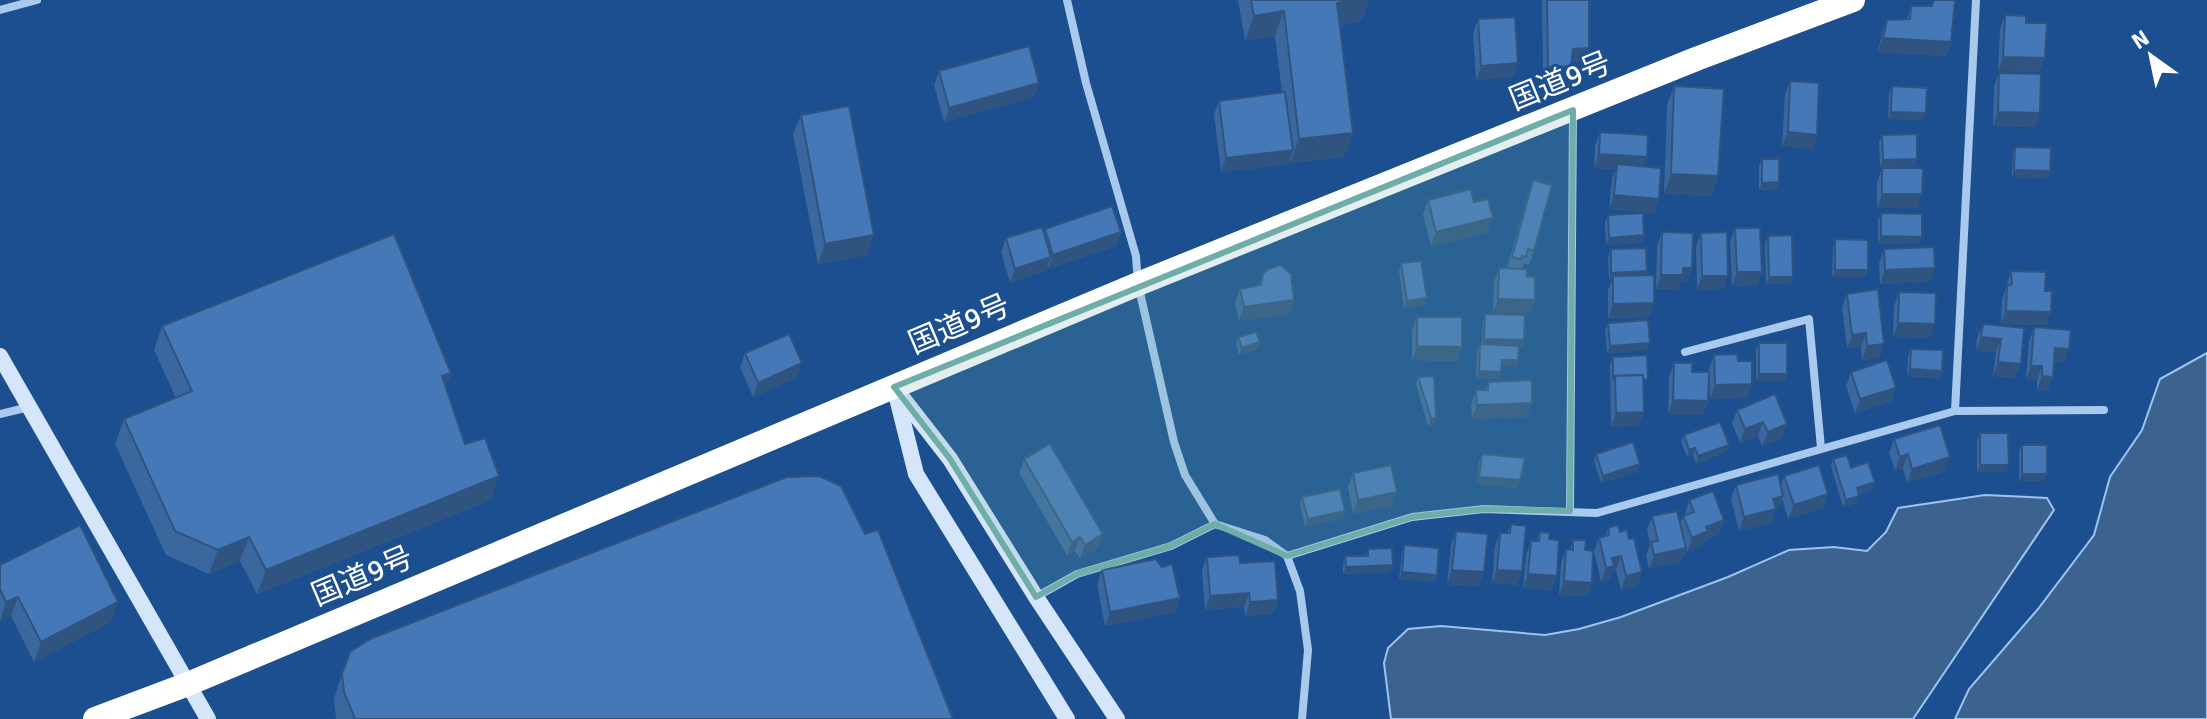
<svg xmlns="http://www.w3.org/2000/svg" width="2207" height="719" font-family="Signika,'Noto Sans JP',sans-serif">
  <rect width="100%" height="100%" fill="#1b4f8f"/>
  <!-- water -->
  <g fill="#3c6290" stroke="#9cc4f0" stroke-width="2">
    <polygon points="2207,353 2207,719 1955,719 1969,689 2038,609 2094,535 2110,477 2142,430 2160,379"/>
    <polygon points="1985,495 2047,498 2054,510 1913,719 1391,719 1384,663 1388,648 1408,629 1441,626 1545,635 1579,629 1621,617 1728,577 1789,550 1834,547 1867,551 1886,532 1898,508"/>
  </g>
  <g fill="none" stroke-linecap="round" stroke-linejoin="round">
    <!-- street -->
    <g stroke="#a9c9ee" stroke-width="8">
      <polyline points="1067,0 1086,83 1136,256 1138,284 1174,442 1185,475 1215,524 1265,540 1287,556 1300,591 1308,650 1302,719"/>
      <polyline points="0,10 37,0"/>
      <polyline points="1685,352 1809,319 1821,448"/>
      <polyline points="1955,411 1976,0"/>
      <polyline points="0,414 29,407"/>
      <polyline points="1570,511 1573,111"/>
      <polyline points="1287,556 1412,517 1484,509 1597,513 1955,411 2104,410"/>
      <polyline points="1036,597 1077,574 1171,546 1215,524"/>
    </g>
    <!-- secondary -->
    <g stroke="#d6e6fa" stroke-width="16">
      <polyline points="0,356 208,719"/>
      <polyline points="894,387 950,459 1036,597 1117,719"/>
      <polyline points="896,394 916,474 1067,719"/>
    </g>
    <!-- highway -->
    <polyline stroke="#fff" stroke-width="24" points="95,719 188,684 1138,284 1696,59 1853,0"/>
  </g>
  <!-- wall -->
  <g fill="#3a679d">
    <polygon points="1238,0 1369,0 1361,21 1340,25 1344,157 1290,163 1290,159 1288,164 1221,172 1214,114 1219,101 1282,92 1275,36 1245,40"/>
    <polygon points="1542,0 1589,0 1584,62 1571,62 1566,80 1543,80"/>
    <polygon points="1911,6 1951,42 1946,56 1878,52 1882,33 1887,20 1907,19"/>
    <polygon points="2005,15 2026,23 2040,72 1998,71 2000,29"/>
    <polygon points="1478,19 1513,77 1476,80 1473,33"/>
    <polygon points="939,71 1039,83 1034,97 944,122 934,85"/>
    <polygon points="1999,73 2040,113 2035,127 1993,126 1994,87"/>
    <polygon points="1790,81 1817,135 1812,149 1782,146 1785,95"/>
    <polygon points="1674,86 1718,176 1711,196 1664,194 1667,105"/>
    <polygon points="1892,86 1923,120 1888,119 1889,93"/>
    <polygon points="801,115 867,255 818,264 793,134"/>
    <polygon points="1600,132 1647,157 1643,166 1659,199 1654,213 1609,209 1612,178 1616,169 1594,168 1595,146"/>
    <polygon points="1882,135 1917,159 1915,166 1880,167 1879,142"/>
    <polygon points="2015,147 2050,171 2048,178 2012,177 2013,154"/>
    <polygon points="1762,159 1777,190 1759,190 1759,166"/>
    <polygon points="1882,168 1917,208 1877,208 1877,182"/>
    <polygon points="1533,180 1534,251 1529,265 1524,263 1522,269 1527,276 1535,300 1530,313 1493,313 1494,282 1499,268 1507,268 1528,194"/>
    <polygon points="1428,200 1474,202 1488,232 1431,246 1423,214"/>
    <polygon points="1881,213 1920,244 1878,244 1878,220"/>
    <polygon points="1608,215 1644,235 1641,243 1606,245 1605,222"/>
    <polygon points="1735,228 1762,272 1757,285 1732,286 1730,242"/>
    <polygon points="1045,229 1121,232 1116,246 1048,269 1048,267 1046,271 1010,283 1001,252 1006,238 1044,233"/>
    <polygon points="1662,232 1692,268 1687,282 1681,282 1678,289 1656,289 1657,246"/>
    <polygon points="1701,233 1723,289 1697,290 1696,247"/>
    <polygon points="1768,236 1793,277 1790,284 1766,284 1765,243"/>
    <polygon points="1835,239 1868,270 1865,277 1832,277 1833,247"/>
    <polygon points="1611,249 1647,271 1645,276 1654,303 1649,317 1608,318 1608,290 1612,280 1609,280 1608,257"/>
    <polygon points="1884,249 1930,282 1880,284 1879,263"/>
    <polygon points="1401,263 1427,298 1424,305 1404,308 1399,271"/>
    <polygon points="2011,271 2045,291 2051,312 2046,325 2001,324 2002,300"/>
    <polygon points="1263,274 1294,300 1289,314 1239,321 1235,303 1240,289 1259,285"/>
    <polygon points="1899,292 1930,338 1893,337 1894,306"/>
    <polygon points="1847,294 1884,344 1879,358 1862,360 1861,347 1847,348 1842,307"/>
    <polygon points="1485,314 1524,340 1522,347 1519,347 1516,367 1502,367 1499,379 1476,378 1477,352 1480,344 1482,344 1483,321"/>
    <polygon points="1417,317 1462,347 1457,361 1412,360 1412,330"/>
    <polygon points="1608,323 1647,350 1607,353 1605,330"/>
    <polygon points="1983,324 2024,328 2021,364 2015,378 1993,376 1996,352 1976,351 1977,338"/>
    <polygon points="162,326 451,373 446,386 465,444 491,500 257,594 240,561 209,574 166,555 115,444 124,419 176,398 154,350"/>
    <polygon points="2034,327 2069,349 2064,363 2054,362 2048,391 2037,390 2037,380 2026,379 2029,341"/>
    <polygon points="1238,337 1260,342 1257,350 1239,355 1236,345"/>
    <polygon points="1759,343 1785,381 1756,381 1756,350"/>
    <polygon points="1911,349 1942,371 1939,378 1907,376 1908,356"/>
    <polygon points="745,353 797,377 753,397 740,367"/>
    <polygon points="1714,355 1738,361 1752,384 1747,398 1710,399 1709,369"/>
    <polygon points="1613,357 1645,387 1643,387 1639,426 1611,427 1610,364"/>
    <polygon points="1674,363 1692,372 1708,401 1703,415 1668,414 1669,377"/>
    <polygon points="1851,372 1896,388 1891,401 1855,413 1846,386"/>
    <polygon points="1418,377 1436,418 1433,425 1428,426 1416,384"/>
    <polygon points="1488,382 1527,417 1472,419 1471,404 1476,390 1485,390"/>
    <polygon points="1775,394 1782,438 1762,446 1758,436 1740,443 1732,423 1737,410"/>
    <polygon points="1980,433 2006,472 1977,472 1977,441"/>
    <polygon points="1684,435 1729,445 1726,452 1696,464 1693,455 1687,457 1681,442"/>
    <polygon points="1894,439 1945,471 1907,483 1903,468 1895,470 1889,453"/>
    <polygon points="2022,445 2047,474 2044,481 2019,481 2019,452"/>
    <polygon points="1482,454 1520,480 1517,488 1477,484 1479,461"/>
    <polygon points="1596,454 1637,472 1601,483 1594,461"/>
    <polygon points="1024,459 1098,548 1080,558 1075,551 1067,555 1019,473"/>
    <polygon points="1833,459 1851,468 1872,489 1859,494 1857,503 1843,507 1831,466"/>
    <polygon points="1353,473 1392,506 1353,514 1348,487"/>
    <polygon points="1784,476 1828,494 1823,508 1788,519 1782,499 1778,510 1775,511 1771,523 1739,531 1731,499 1736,485 1781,486"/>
    <polygon points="1302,497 1345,511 1343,518 1305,527 1300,505"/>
    <polygon points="1689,500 1724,520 1719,534 1705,540 1703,545 1687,552 1686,549 1681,562 1649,569 1646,556 1650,544 1647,530 1652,516 1680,524 1683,516 1685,515"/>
    <polygon points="1511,524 1522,571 1517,585 1492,583 1495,546 1500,533 1507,533"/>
    <polygon points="1608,528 1620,532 1629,539 1642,572 1637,586 1621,590 1616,570 1612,571 1609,580 1601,582 1594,551 1599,538 1605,536"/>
    <polygon points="1456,531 1484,572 1479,586 1447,584 1451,545"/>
    <polygon points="1540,532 1549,539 1552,590 1523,588 1526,555 1531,541 1536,541"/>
    <polygon points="1573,540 1585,550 1587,596 1559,595 1561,563 1566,549 1570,550"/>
    <polygon points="1404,545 1437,575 1435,582 1399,579 1402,553"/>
    <polygon points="1368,549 1390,572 1343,574 1343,563 1345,556 1366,556"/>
    <polygon points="1207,557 1240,563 1278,600 1273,614 1245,616 1244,607 1205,610 1202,570"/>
    <polygon points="0,565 111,622 34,662 11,616 0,621"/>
    <polygon points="1102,570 1180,598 1175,612 1105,626 1097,584"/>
    <polygon points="350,652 953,719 336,719 334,698"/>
  </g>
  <!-- shaded-wall -->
  <g fill="#305480">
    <polygon points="1353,0 1369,0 1361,21 1328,27 1337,3"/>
    <polygon points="1284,11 1275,36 1245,40 1254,16"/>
    <polygon points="1883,38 1951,42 1946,56 1878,52"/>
    <polygon points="1589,48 1584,62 1568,62 1573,49"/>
    <polygon points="2003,57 2045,58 2040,72 1998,71"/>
    <polygon points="1518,63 1513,77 1476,80 1481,66"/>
    <polygon points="1571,66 1566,80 1543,80 1548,67"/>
    <polygon points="1039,83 1034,97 944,122 949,108"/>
    <polygon points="1891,112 1926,113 1923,120 1888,119"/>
    <polygon points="1998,112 2040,113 2035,127 1993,126"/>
    <polygon points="1788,132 1817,135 1812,149 1782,146"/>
    <polygon points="1353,133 1344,157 1290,163 1299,139"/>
    <polygon points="1293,150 1288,164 1221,172 1226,158"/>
    <polygon points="1599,154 1647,157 1642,170 1617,164 1616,169 1594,168"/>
    <polygon points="1917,159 1915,166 1880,167 1883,160"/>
    <polygon points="2014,170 2050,171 2048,178 2012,177"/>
    <polygon points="1671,174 1718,176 1711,196 1664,194"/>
    <polygon points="1779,182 1777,190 1759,190 1762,183"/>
    <polygon points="1882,194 1922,194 1917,208 1877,208"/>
    <polygon points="1614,195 1659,199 1654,213 1609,209"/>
    <polygon points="1493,218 1488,232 1431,246 1436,232"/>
    <polygon points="1121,232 1116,246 1048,269 1053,255"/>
    <polygon points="874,235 867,255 818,264 825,244"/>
    <polygon points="1644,235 1641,243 1606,245 1609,238"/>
    <polygon points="1881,236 1922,237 1920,244 1878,244"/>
    <polygon points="1051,257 1046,271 1010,283 1015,269"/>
    <polygon points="1683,268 1692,268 1687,282 1681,282 1678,289 1656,289 1661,275"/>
    <polygon points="1935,268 1930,282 1880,284 1885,270"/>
    <polygon points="1835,270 1868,270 1865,277 1832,277"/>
    <polygon points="1647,271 1644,278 1613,276 1612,280 1609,280 1611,273"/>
    <polygon points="1737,272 1762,272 1757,285 1732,286"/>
    <polygon points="1702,276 1728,276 1723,289 1697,290"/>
    <polygon points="1769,277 1793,277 1790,284 1766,284"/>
    <polygon points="1427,298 1424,305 1404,308 1407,301"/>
    <polygon points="1498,299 1535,300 1530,313 1493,313"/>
    <polygon points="1294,300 1289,314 1239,321 1244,307"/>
    <polygon points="1654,303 1649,317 1608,318 1613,304"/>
    <polygon points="2006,311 2051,312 2046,325 2001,324"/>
    <polygon points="1898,323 1935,324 1930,338 1893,337"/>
    <polygon points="1866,333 1861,347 1847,348 1852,335"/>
    <polygon points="1981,337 2001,339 1996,352 1976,351"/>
    <polygon points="1484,339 1524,340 1522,347 1482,346"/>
    <polygon points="1260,342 1257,350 1239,355 1242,348"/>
    <polygon points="1650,343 1647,350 1607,353 1610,346"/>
    <polygon points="1884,344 1879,358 1862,360 1867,346"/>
    <polygon points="1417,346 1462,347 1457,361 1412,360"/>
    <polygon points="2055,348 2069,349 2064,363 2050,362"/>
    <polygon points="1502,360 1518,360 1516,367 1499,367"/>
    <polygon points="1998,362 2021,364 2015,378 1993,376"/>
    <polygon points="802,363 797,377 753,397 758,383"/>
    <polygon points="2031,366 2042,366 2037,380 2026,379"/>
    <polygon points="1910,369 1942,371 1939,378 1907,376"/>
    <polygon points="1479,371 1501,372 1499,379 1476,378"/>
    <polygon points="451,373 442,397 442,376"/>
    <polygon points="1759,374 1787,374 1785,381 1756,381"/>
    <polygon points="2042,376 2053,377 2048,391 2037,390"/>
    <polygon points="1752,384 1747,398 1710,399 1715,385"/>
    <polygon points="1896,388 1891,401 1855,413 1860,399"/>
    <polygon points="1673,400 1708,401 1703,415 1668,414"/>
    <polygon points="1532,403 1527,417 1472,419 1477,405"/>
    <polygon points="1644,412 1639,426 1611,427 1616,413"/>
    <polygon points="1431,418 1436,418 1433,425 1428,426"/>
    <polygon points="1763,422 1758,436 1740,443 1745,429"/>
    <polygon points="1787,424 1782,438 1762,446 1768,432"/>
    <polygon points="1729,445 1726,452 1696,464 1698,456"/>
    <polygon points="1695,448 1693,455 1687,457 1689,450"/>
    <polygon points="1908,454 1903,468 1895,470 1900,457"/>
    <polygon points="1950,457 1945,471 1907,483 1912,469"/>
    <polygon points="1640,464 1637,472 1601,483 1603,476"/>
    <polygon points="1980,465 2009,465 2006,472 1977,472"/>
    <polygon points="2022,474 2047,474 2044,481 2019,481"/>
    <polygon points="499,476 491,500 257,594 266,570"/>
    <polygon points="1479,477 1520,480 1517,488 1477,484"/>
    <polygon points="1875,482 1872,489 1854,495 1857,488"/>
    <polygon points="1397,492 1392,506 1353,514 1358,500"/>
    <polygon points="1828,494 1823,508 1788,519 1794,505"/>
    <polygon points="1783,496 1778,510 1775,511 1771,523 1739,531 1744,517 1773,499"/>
    <polygon points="1859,496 1857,503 1843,507 1846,500"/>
    <polygon points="1345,511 1343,518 1305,527 1308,519"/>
    <polygon points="1724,520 1719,534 1705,540 1703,545 1687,552 1692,538 1706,527"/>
    <polygon points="1103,534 1098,548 1080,558 1085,545"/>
    <polygon points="249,537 240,561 209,574 218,550"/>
    <polygon points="1080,537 1075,551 1067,555 1072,542"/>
    <polygon points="1686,548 1681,562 1649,569 1654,555"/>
    <polygon points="1621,556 1616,570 1612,571 1609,580 1601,582 1606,568 1612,558"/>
    <polygon points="1393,565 1390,572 1343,574 1346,567"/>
    <polygon points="1452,570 1484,572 1479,586 1447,584"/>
    <polygon points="1497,570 1522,571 1517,585 1492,583"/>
    <polygon points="1402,572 1437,575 1435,582 1399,579"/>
    <polygon points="1642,572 1637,586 1621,590 1626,576"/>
    <polygon points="1528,574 1557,576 1552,590 1523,588"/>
    <polygon points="1564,581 1592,583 1587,596 1559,595"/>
    <polygon points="1249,593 1244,607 1205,610 1210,596"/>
    <polygon points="18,597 11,616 0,621 6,602"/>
    <polygon points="1180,598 1175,612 1105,626 1110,612"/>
    <polygon points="1278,600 1273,614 1245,616 1250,602"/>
    <polygon points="118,602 111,622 34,662 41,642"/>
  </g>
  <!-- building -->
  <g fill="#4478b7" stroke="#305480" stroke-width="2">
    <polygon points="1251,0 1353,0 1337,3 1353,133 1299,139 1284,11 1254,16"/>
    <polygon points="1547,0 1589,0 1589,48 1573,49 1571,66 1548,67"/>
    <polygon points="1934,0 1955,0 1951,42 1883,38 1887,20 1910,19 1911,6 1932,6"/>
    <polygon points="2005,15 2026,16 2026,23 2047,23 2045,58 2003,57"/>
    <polygon points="1515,17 1518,63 1481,66 1478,19"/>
    <polygon points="1029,46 1039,83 949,108 939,71"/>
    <polygon points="1999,73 2041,74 2040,113 1998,112"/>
    <polygon points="1790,81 1819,83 1817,135 1788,132"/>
    <polygon points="1674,86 1724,89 1718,176 1671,174"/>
    <polygon points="1892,86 1927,88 1926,113 1891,112"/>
    <polygon points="1285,92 1293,150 1226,158 1219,101"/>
    <polygon points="849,106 874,235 825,244 801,115"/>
    <polygon points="1600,132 1648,135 1647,157 1599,154"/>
    <polygon points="1917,134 1917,159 1883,160 1882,135"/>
    <polygon points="2015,147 2051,148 2050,171 2014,170"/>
    <polygon points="1762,159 1779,159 1779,182 1762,183"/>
    <polygon points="1617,164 1661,168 1659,199 1614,195"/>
    <polygon points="1882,168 1923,168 1922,194 1882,194"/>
    <polygon points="1533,180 1552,185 1534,251 1528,249 1526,257 1522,256 1521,259 1512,257"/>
    <polygon points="1471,189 1474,202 1488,199 1493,218 1436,232 1428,200"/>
    <polygon points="1112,206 1121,232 1053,255 1045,229"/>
    <polygon points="1643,213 1644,235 1609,238 1608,215"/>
    <polygon points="1881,213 1922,214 1922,237 1881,236"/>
    <polygon points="1042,227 1051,257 1015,269 1006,238"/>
    <polygon points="1735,228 1760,228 1762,272 1737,272"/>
    <polygon points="1662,232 1693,233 1692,268 1683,268 1683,275 1661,275"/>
    <polygon points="1727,232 1728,276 1702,276 1701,233"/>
    <polygon points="394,234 451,373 442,376 465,444 485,438 499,476 266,570 249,537 218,550 175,531 124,419 192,391 162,326"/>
    <polygon points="1792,235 1793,277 1769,277 1768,236"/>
    <polygon points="1835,239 1868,240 1868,270 1835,270"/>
    <polygon points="1934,247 1935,268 1885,270 1884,249"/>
    <polygon points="1646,248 1647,271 1611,273 1611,249"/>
    <polygon points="1421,261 1427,298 1407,301 1401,263"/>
    <polygon points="1281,265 1291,274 1294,300 1244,307 1240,289 1261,285 1263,274 1268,269"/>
    <polygon points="1499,268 1527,269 1527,276 1535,277 1535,300 1498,299"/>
    <polygon points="2011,271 2046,272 2045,291 2052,291 2051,312 2006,311 2007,286 2012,284"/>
    <polygon points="1654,275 1654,303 1613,304 1613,276"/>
    <polygon points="1878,289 1884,344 1867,346 1866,333 1852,335 1847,294"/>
    <polygon points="1899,292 1936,293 1935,324 1898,323"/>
    <polygon points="1485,314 1525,315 1524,340 1484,339"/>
    <polygon points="1417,317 1462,317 1462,347 1417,346"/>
    <polygon points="1648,320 1650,343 1610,346 1608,323"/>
    <polygon points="1983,324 2024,328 2021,364 1998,362 2001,339 1981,337"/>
    <polygon points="2034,327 2071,330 2069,349 2055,348 2053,377 2042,376 2042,366 2031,366"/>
    <polygon points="1256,332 1260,342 1242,348 1238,337"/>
    <polygon points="789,334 802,363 758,383 745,353"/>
    <rect x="1759" y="343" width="28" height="31"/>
    <polygon points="1480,344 1519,346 1518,360 1502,360 1501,372 1479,371"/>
    <polygon points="1911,349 1943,350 1942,371 1910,369"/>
    <polygon points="1737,354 1738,361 1752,361 1752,384 1715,385 1714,355"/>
    <polygon points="1647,355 1648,379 1643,380 1643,375 1615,376 1613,381 1613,357"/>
    <polygon points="1887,360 1896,388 1860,399 1851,372"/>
    <polygon points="1674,363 1692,363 1692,372 1709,372 1708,401 1673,400"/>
    <polygon points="1643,375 1644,412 1616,413 1615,376"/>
    <polygon points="1434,376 1436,418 1431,418 1418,377"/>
    <polygon points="1532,380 1532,403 1477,405 1476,390 1488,390 1488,382"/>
    <polygon points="1775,394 1787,424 1768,432 1763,422 1745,429 1737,410"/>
    <polygon points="1720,422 1729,445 1698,456 1695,448 1689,450 1684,435"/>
    <polygon points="1940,425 1950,457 1912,469 1908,454 1900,457 1894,439"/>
    <polygon points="1980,433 2008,433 2009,465 1980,465"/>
    <polygon points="1633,442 1640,464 1603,476 1596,454"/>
    <polygon points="1050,444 1103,534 1085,545 1080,537 1072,542 1024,459"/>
    <rect x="2022" y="445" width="25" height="29"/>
    <polygon points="1482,454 1525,458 1520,480 1479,477"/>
    <polygon points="1847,455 1851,468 1868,462 1875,482 1857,488 1859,496 1846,500 1833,459"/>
    <polygon points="1391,465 1397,492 1358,500 1353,473"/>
    <polygon points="1819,465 1828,494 1794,505 1784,476"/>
    <polygon points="1778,474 1783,496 1773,499 1776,509 1744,517 1736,485"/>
    <polygon points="819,476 841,486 865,534 878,530 953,719 355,719 344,692 342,674 350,652 370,639 787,477"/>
    <polygon points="1340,489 1345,511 1308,519 1302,497"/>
    <polygon points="1713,491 1724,520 1706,527 1708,531 1692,538 1683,516 1694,512 1689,500"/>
    <polygon points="1677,511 1686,548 1654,555 1651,542 1658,541 1652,516"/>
    <polygon points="1511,524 1526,526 1522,571 1497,570 1500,533 1510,533"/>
    <polygon points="80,525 118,602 41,642 18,597 6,602 0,589 0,565"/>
    <polygon points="1618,525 1620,532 1627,530 1629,539 1634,538 1642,572 1626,576 1621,556 1612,558 1614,566 1606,568 1599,538 1609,535 1608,528"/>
    <polygon points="1456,531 1488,534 1484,572 1452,570"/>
    <polygon points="1540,532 1550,533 1549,539 1559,540 1557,576 1528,574 1531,541 1539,541"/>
    <polygon points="1573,540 1586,540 1585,550 1593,551 1592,583 1564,581 1566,549 1573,550"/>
    <polygon points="1404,545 1439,548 1437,575 1402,572"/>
    <polygon points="1392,548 1393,565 1346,567 1345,556 1368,556 1368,549"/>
    <polygon points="1239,555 1240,563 1275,561 1278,600 1250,602 1249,593 1210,596 1207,557"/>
    <polygon points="1156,559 1162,567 1172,564 1180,598 1110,612 1102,570"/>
  </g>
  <!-- marked area -->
  <path fill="#6fada8" fill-opacity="0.2" stroke="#6fada8" stroke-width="6" stroke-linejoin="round" d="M1573,110l-3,401 -86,-2 -72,8 -125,39 -72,-32 -44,22 -94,28 -41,23 -86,-138 -56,-72z"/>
  <g text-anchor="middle" stroke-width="6" stroke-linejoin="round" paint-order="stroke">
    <!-- street labels -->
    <g font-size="30" fill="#fff" stroke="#1b4f8f">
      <text transform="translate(1560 81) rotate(-22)" y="10">国道9号</text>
      <text transform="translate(959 324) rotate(-23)" y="10">国道9号</text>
      <text transform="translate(362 576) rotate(-23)" y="10">国道9号</text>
    </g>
  </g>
  <!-- north arrow -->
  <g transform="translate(2151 56) rotate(327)" stroke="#1b4f8f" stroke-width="6" paint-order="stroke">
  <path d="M0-6L14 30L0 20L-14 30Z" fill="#ffffff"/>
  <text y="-12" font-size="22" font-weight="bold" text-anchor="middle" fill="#ffffff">N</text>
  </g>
</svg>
